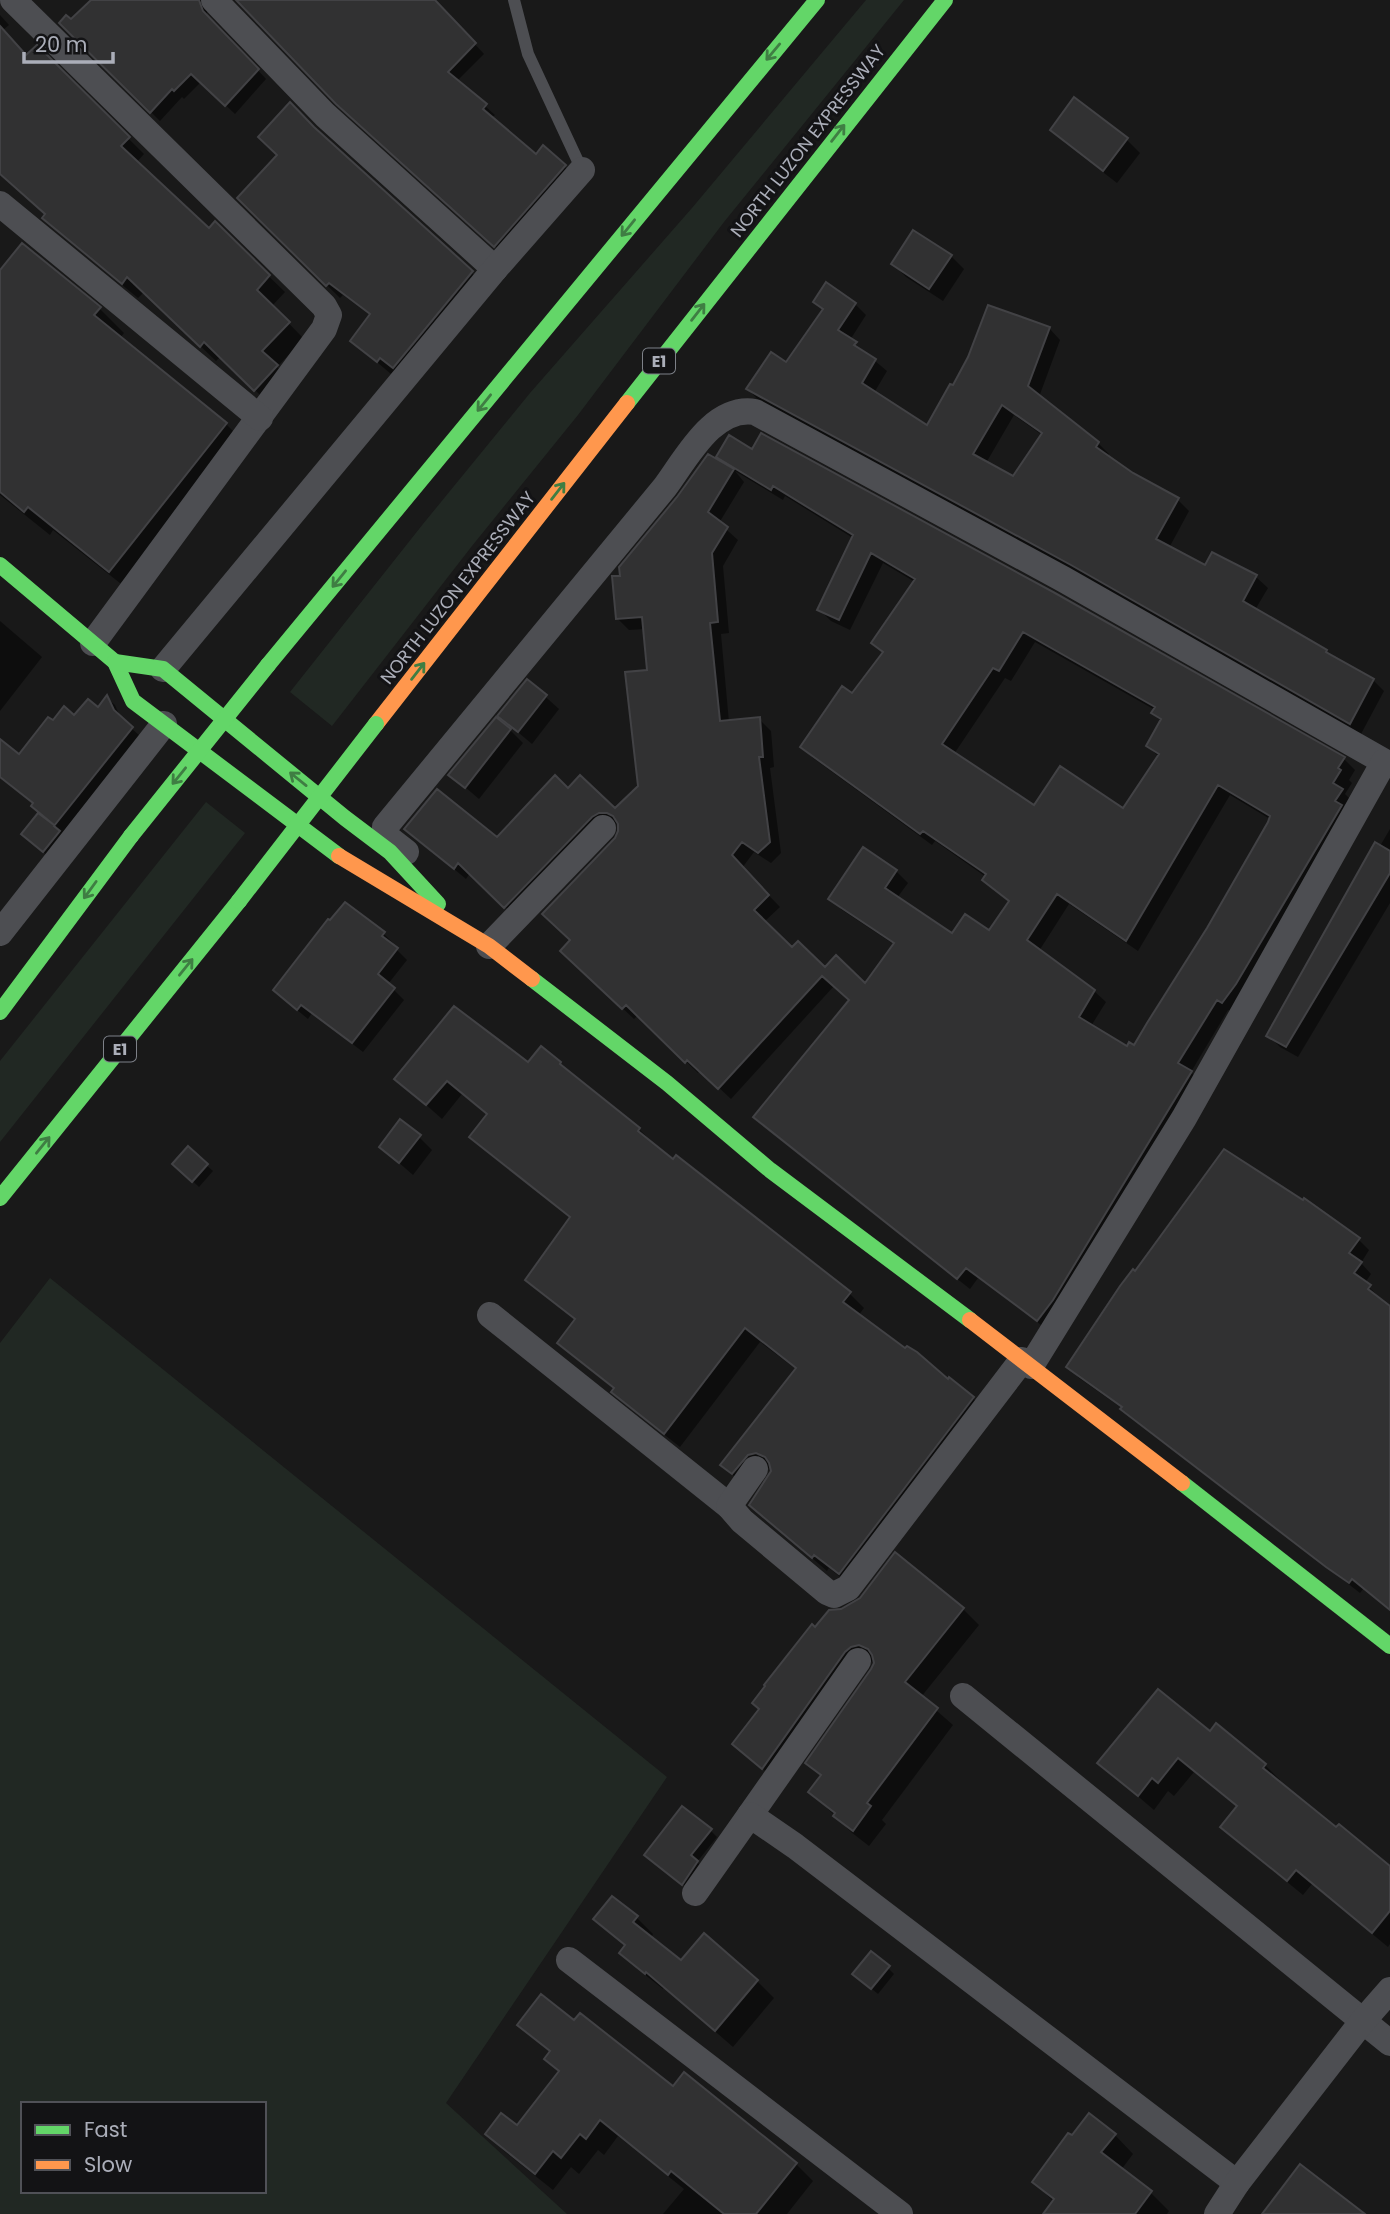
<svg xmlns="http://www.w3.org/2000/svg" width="1390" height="2214" font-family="Poppins,sans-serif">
  <rect width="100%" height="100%" fill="#191919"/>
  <!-- green -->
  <g fill="#212823" fill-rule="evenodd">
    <polygon points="866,0 904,0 724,222 578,415 472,546 332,726 290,692 423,524 530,393 692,208"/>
    <polygon points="206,802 245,833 0,1142 0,1061"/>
    <path d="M50,1278l617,499 -221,326 121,111h-567v-871zM23,2104h241v87h-241z"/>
  </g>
  <!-- shadow -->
  <g fill="#0007" fill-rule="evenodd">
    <polygon points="93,0 211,0 207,6 207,15 266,79 235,114 201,82 184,99 182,97 160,121 61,23 71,22"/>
    <polygon points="238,0 434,0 484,54 457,81 495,115 491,118 537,156 564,166 573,175 504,254 347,113"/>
    <polygon points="0,15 9,25 3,30 27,57 37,48 144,154 136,163 209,230 215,224 285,292 272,306 304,339 277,367 292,382 271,406 221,356 216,361 144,292 138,298 60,234 44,218 47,215 0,173"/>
    <polygon points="1052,130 1127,140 1140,153 1117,183 1065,143"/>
    <polygon points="317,131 485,285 391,374 352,341 371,316 343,295 340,298 239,198"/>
    <polygon points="22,245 100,309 124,333 120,338 226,424 251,449 135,595 53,530 50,535 0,495 0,273"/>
    <polygon points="951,256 964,269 943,301 906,277 893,264"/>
    <path d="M815,302l40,2 11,11 -16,25 37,31 -13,22 54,34 25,-39 96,-60 11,12 -21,57 59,46 11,11 -1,3 70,43 11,11 -20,37 36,19 7,-13 44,23 12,11 -13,22 118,70 11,11 -23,43 -602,-333 -11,-12 39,-24 37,-55zM1014,415l28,20 -29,43 -27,-15z"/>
    <path d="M753,451l301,143 290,165 11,11 -6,10 3,3 -7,11 8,8 -119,211 -6,-3 -37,62 11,12 -153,247 -71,-53 -8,11 -204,-161 -11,-11 95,-116 -16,-15 -103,113 -31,-29 -2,3 -60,-58 -4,4 -60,-57 -1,-22 43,-101 4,-15 -9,-1 -94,95 -47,-45 -4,6 -60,-50 91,10 71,-49 47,20 25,-24 9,-115 -4,-42 -16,1 -11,-11 4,-42 107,-111 -10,-10zM735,471l48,29 2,-4 68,42 -34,71 12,12 19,9 33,-67 32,19 -42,61 11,11 -31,42 -51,51 11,11 119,87 3,-4 51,36 -2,3 27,22 -21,30 -37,3 -56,-37 11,-15 -12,-12 -33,-21 -32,49 11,11 53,35 -30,40 -40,-15 -33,-20 -28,-28 16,-15 -38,-39 12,-16 17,11 10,-10 -11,-85 4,-1 -3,-36 -12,-12 -30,3 -8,-88 8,-1 -6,-67 15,-26 -19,-17 25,-41zM1035,642l120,68 -2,3 8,8 -13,25 11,11 -35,53 -89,-2 -81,-54 51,-76 6,3zM1230,795l40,24 -20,41 -116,187 -6,1 -37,-22 15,-24 -12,-11 -55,-40 30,-47 69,47z"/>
    <polygon points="0,621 42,657 0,711"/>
    <polygon points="528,681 559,709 532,744 499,716"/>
    <polygon points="107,698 115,705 121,719 140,736 52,859 31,842 46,818 35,804 0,771 0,757 19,756 53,723 98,710"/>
    <polygon points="510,730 523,743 479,799 451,775"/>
    <polygon points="1390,829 1390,903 1298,1057 1280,1047 1269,1036"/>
    <polygon points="345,904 384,934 394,944 393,946 407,960 388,984 404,1000 363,1052 312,1013 308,1019 285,1000 331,923"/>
    <polygon points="560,1064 574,1078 639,1129 654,1144 653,1145 850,1294 864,1308 858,1316 973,1398 987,1413 854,1588 829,1568 827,1571 751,1505 772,1471 772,1467 737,1479 723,1465 797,1370 760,1342 680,1447 628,1406 613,1391 615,1390 559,1342 576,1321 542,1294 527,1280 571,1219 486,1151 472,1137 488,1116 462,1094 442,1119 397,1079 528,1065"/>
    <polygon points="419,1137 432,1150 413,1175 381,1147"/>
    <polygon points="188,1149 213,1171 199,1187 181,1170"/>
    <polygon points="1358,1239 1369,1250 1361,1263 1371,1274 1365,1283 1390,1308 1390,1610 1364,1588 1360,1593 1292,1540 1248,1508 1134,1420 1123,1409 1079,1378 1069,1367"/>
    <polygon points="861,1599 963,1609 979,1625 921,1697 953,1725 882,1820 886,1824 869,1846 851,1832 811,1792 822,1777 808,1763 873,1670 875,1661 867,1662 779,1783 734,1744 761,1710 815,1629"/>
    <polygon points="1210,1734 1265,1765 1280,1780 1278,1782 1336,1830 1390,1868 1390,1944 1388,1947 1312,1884 1303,1895 1238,1842 1223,1827 1238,1808 1194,1772 1174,1796 1168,1791 1154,1810 1099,1763"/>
    <polygon points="711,1831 717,1837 697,1862 703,1868 689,1889 652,1861"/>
    <polygon points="636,1917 653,1934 651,1938 681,1963 757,1981 774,1998 733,2047 664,1987 663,1989 639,1970 622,1953 626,1947 595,1919"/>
    <polygon points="888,1968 894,1974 878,1994 861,1980"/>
    <polygon points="574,2023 674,2088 796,2164 813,2181 787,2214 663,2214 684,2189 618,2136 604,2155 598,2150 579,2174 571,2167 553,2190 504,2151 487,2134 517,2127 560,2072 546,2059 551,2053 520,2025"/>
    <polygon points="1115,2135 1133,2154 1121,2170 1151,2193 1169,2211 1167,2214 1054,2214 1054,2202 1034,2182"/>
  </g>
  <!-- building -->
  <g fill="#313132" stroke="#424245" stroke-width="2" fill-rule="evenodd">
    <polygon points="91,0 199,0 203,11 259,69 225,106 191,74 174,91 172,89 150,113 59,23 66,15 71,19"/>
    <polygon points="236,0 435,0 476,43 448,72 487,104 483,109 536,154 543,145 566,165 494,247 336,104"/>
    <polygon points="0,26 26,55 37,45 130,137 121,146 209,228 215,221 270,275 257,290 290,322 262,351 278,365 254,391 204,342 200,347 127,277 122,284 42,218 45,214 0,174"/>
    <polygon points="1074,97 1128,138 1103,171 1050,130"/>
    <polygon points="290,102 314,127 473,271 393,368 380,358 377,362 350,341 370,314 329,283 326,286 237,198 277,155 258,137"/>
    <polygon points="913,230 952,255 929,289 891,264"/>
    <polygon points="22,243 101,307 94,315 227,423 109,572 28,507 24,512 0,492 0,270"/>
    <path d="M826,282l30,21 -18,27 19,12 -3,3 22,14 -14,24 65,42 23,-41 3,1 15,-28 20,-52 62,22 -22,59 71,56 -3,5 37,26 46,25 -23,41 49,26 7,-13 45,23 -14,26 84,49 -1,2 48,27 -24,45 -279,-159 -325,-176 25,-37 15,10 37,-53 -10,-7zM1002,405l40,28 -29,43 -40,-22z"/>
    <path d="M761,433l294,160 290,164 -7,11 3,2 -8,13 10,6 -8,12 7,4 -106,179 -14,19 -5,-3 -39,63 14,8 -139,229 -16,21 -71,-53 -9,11 -204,-162 96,-117 -27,-24 -104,113 -31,-29 -2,3 -59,-58 -4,4 -62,-58 10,-11 -28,-26 73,-76 3,-7v-7l-5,-8 -6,-3h-8l-7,4 -88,91 -46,-45 -4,6 -50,-40 33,-40 60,48 58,-62 13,13 12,-13 35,33 23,-22 -13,-114 22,-2 -5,-53 -26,2 -4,-43h8l-1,-9 58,-70 31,-43 26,15 -26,43 20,15 -16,26 6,69 -8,1 10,98 40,-4 3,40h-4l11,85 -12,11 -16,-11 -10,13 37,40 -15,15 38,37 6,-6 27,26 11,-12 29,28 29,-40 -66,-44 35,-52 34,23 -12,18 67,45 13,-19 24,16 20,-29 -27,-21 4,-6 -63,-43 -3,3 -120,-87 42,-61 10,7 31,-41 -12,-9 44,-64 -44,-26 -32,67 -22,-10 36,-75 -80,-49 -2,4 -55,-33 13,-22 23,14zM1023,632l132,75 -4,6 10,6 -15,27 13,8 -36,54 -63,-42 -26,39 -92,-61 51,-76 6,3zM1218,785l52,31 -2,6 -61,106 -60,95 -13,22 -5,-3 -2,4 -48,-29 16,-27 -68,-50 30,-46 69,47z"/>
    <polygon points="527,679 547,695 518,732 497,716"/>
    <polygon points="107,695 114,710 133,727 54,826 60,831 43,852 21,834 38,813 54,825 31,806 33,803 0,777 0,739 19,754 48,717 53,720 64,706 74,715 88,699 98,707"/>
    <polygon points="496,717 511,729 465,788 448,775"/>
    <polygon points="1375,842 1390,851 1390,873 1286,1047 1266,1036"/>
    <polygon points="345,902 385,932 382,936 398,948 378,974 395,988 352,1043 301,1005 297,1010 273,990 328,919 330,920"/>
    <polygon points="454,1006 528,1062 541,1046 561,1062 560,1064 640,1128 638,1131 673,1159 676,1155 851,1292 843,1302 905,1348 907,1346 917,1352 948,1379 949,1377 974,1397 839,1574 814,1555 812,1558 749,1505 771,1471 769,1463 765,1457 756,1453 748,1455 732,1474 720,1465 796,1368 745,1328 664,1434 611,1392 614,1388 557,1343 575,1319 525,1280 570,1217 469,1137 487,1114 447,1081 426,1105 394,1079"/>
    <polygon points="400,1119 421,1135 399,1163 379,1147"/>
    <polygon points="188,1146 208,1164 192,1182 172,1164"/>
    <polygon points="1224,1149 1303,1200 1304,1198 1360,1238 1349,1253 1362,1262 1354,1273 1371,1285 1368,1289 1390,1306 1390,1610 1352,1579 1349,1583 1326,1567 1120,1409 1122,1407 1066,1367 1120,1286 1133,1269 1135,1271"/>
    <polygon points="895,1552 964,1608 905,1682 938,1708 867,1803 871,1806 853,1831 833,1816 835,1813 808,1792 821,1775 805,1763 871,1669 874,1663 872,1655 868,1649 859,1645 851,1647 845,1652 762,1769 732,1744 759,1709 752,1703 765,1686 764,1685 812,1624 815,1627 829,1610 841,1609 860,1598"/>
    <polygon points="1158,1689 1210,1731 1216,1723 1266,1764 1263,1768 1336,1827 1339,1824 1390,1866 1390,1911 1372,1933 1296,1870 1287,1881 1220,1827 1237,1806 1178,1758 1158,1783 1152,1778 1138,1796 1097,1763"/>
    <polygon points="682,1806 712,1829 691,1855 698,1861 682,1885 644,1855"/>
    <polygon points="612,1896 638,1916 633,1922 681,1960 704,1933 758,1980 715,2031 646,1972 645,1974 619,1953 625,1945 593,1919"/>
    <polygon points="871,1951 890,1966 871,1989 852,1974"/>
    <polygon points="541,1994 574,2020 580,2013 673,2086 684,2072 797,2163 756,2214 724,2214 671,2171 668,2175 600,2120 586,2139 580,2134 561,2158 553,2151 535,2174 485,2134 501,2113 517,2125 559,2071 544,2059 550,2051 517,2025"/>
    <polygon points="1089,2113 1116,2134 1101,2152 1152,2191 1135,2214 1043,2214 1054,2199 1032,2182 1068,2133 1072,2135"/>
    <polygon points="1300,2164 1365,2214 1262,2214"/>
  </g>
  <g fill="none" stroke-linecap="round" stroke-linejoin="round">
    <!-- lane -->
    <polyline stroke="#4d4e52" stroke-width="12" points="514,0 528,54 582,170"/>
    <!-- street -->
    <g stroke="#4d4e52" stroke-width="26">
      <polyline points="13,0 324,306 329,315 324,329 93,643"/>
      <polyline points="214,0 325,115 495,269"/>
      <polyline points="0,204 260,418"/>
      <polyline points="163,669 495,269 582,170"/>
      <path d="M406,852l-18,-14 -3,-11 280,-340c21,-28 48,-82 90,-75l308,167 327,186"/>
      <polyline points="0,933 164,724"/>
      <polyline points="489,946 603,828"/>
      <polyline points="490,1315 729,1506"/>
      <polyline points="1031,1366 1184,1118 1384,762"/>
      <polyline points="755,1469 729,1506 742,1521 827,1592 834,1595 848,1588 1022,1360"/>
      <polyline points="963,1696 1390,2043"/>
      <polyline points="750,1815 858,1661"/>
      <polyline points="695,1893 750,1815 795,1846 1237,2183"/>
      <polyline points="569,1960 900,2214"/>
      <polyline points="1217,2214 1237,2183 1362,2022 1390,1990"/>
    </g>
    <!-- fast -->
    <g stroke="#63d668" stroke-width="16">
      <polyline points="627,403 945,0"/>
      <polyline points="0,565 115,662 133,701 339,856"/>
      <polyline points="115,662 163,669 345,818 390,852 438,904"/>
      <polyline points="268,665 817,0"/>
      <polyline points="532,979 667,1083 770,1170 970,1320"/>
      <polyline points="0,1012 131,836"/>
      <polyline points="0,1198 239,901"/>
      <polyline points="1182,1483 1390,1646"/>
    </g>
    <!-- slow -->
    <g stroke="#ff974d" stroke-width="16">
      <polyline points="376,724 627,403"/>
      <polyline points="339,856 489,946 532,979"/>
      <polyline points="970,1320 1182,1483"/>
    </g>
    <!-- fast-bridge -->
    <g stroke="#63d668" stroke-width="16">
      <polyline points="131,836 268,665"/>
      <polyline points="239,901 376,724"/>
    </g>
  </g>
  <!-- one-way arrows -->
  <defs><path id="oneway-shaft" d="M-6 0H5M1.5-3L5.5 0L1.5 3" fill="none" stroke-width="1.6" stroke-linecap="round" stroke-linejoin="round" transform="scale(1.75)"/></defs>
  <g stroke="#3f7e43">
    <use href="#oneway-shaft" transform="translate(773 52) rotate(130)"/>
    <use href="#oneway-shaft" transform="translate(838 133) rotate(-52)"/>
    <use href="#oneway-shaft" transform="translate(628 228) rotate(129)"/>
    <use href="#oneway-shaft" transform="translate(698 312) rotate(-52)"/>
    <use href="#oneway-shaft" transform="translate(484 403) rotate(129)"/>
    <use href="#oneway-shaft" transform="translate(558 491) rotate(-52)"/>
    <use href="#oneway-shaft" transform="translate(339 579) rotate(129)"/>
    <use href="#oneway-shaft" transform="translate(418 671) rotate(-52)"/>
    <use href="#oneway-shaft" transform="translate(179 776) rotate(129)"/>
    <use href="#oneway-shaft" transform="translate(298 779) rotate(-141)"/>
    <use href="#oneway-shaft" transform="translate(90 890) rotate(126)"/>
    <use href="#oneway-shaft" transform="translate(186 967) rotate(-51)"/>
    <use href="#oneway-shaft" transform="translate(43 1145) rotate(-51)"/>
  </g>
  <g text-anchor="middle" stroke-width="6" stroke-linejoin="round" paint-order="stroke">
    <!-- shield labels -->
    <g fill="#131315" stroke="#7d8088" stroke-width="2">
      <rect x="643" y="348.5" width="32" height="25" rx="5"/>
      <rect x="104" y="1036.5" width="32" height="25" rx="5"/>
    </g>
    <g font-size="16" font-weight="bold" fill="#abaeb9">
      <text x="659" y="367">E1</text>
      <text x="120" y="1055">E1</text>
    </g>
    <!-- street labels -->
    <g font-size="18" fill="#abaeb9" stroke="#131315">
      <text transform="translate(808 141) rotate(-52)" y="6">NORTH LUZON EXPRESSWAY</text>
      <text transform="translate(458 588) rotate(-52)" y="6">NORTH LUZON EXPRESSWAY</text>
    </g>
  </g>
  <!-- legend -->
  <rect x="21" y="2102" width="245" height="91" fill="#131315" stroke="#505157" stroke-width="2"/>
  <rect x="35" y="2125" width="35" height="10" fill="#63d668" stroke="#505157" stroke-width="2"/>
  <text x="84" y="2137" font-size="21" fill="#abaeb9">Fast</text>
  <rect x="35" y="2160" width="35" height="10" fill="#ff974d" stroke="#505157" stroke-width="2"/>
  <text x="84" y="2172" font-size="21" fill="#abaeb9">Slow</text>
  <!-- scale -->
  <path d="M24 52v10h89v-10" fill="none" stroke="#abaeb9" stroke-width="3.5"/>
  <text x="35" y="52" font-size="21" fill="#abaeb9" stroke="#131315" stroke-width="5" paint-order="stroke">20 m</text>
</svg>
